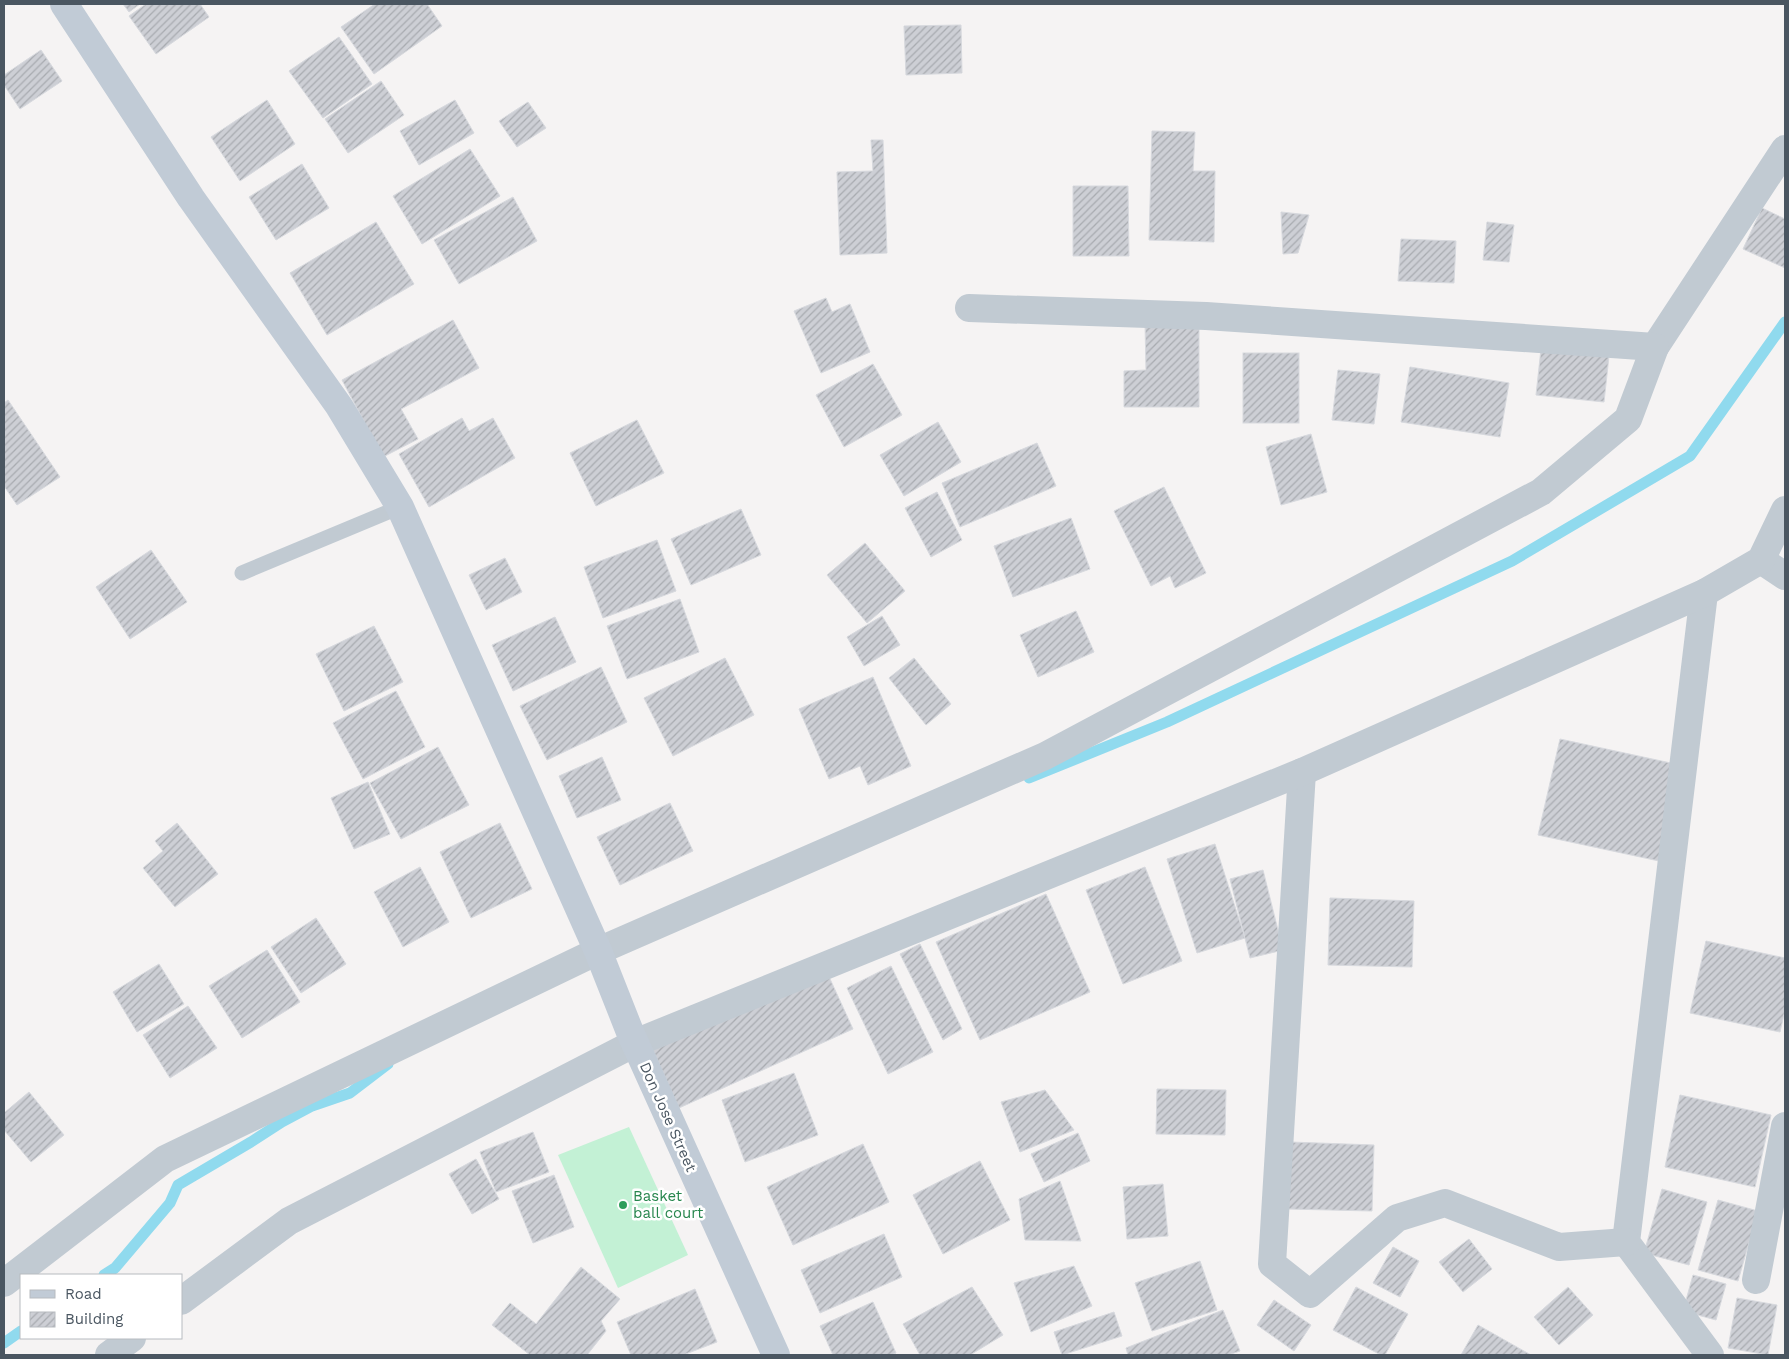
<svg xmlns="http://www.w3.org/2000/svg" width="1789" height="1359" font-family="'Work Sans',sans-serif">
  <defs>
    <pattern id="building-hatch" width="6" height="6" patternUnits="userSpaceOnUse" patternTransform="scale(1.25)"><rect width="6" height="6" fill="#cdcfd5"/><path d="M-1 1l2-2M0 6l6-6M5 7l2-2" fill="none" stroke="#a8abb0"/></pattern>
  </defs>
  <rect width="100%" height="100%" fill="#f5f3f3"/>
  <!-- pitch -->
  <polygon fill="#c3f1d5" points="629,1127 688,1255 618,1288 558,1155"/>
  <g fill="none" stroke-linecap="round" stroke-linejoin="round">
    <!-- stream -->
    <g stroke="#90daee" stroke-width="11">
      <polyline points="1029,778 1167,722 1512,561 1690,456 1785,322"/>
      <polyline points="104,1275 115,1268 170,1203 178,1185 251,1142 282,1122 312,1106 350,1093 388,1064"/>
      <polyline points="4,1343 21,1331"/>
    </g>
  </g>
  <!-- building -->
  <g fill="url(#building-hatch)" stroke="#d7d9de">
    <polygon points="123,4 140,4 129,12"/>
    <polygon points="146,4 200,4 209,17 156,54 129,16"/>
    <polygon points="375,4 427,4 442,26 374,74 341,27"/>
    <polygon points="961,25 962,73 906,75 904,26"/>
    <polygon points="339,37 372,84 323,118 289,71"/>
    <polygon points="41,50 62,81 20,109 4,85 4,75"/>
    <polygon points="381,81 404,115 348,153 325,119"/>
    <polygon points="267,100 295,144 240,181 211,137"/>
    <polygon points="455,100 474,133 419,165 400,131"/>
    <polygon points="528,102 546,128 517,147 499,121"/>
    <polygon points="1152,131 1195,132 1193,171 1215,171 1214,242 1149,240"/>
    <polygon points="871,140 883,140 887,253 840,255 837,172 873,171"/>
    <polygon points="470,149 500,196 422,244 393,196"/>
    <polygon points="302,164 329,208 276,240 249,197"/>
    <polygon points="1073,186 1128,186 1129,256 1073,256"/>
    <polygon points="513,197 537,241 459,284 434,240"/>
    <polygon points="1762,208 1785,219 1785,268 1743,249"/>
    <polygon points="1281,212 1309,215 1298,253 1283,254"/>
    <polygon points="376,222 414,284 327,335 290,273"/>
    <polygon points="1487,222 1514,225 1509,262 1483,260"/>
    <polygon points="1401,239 1456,241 1454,283 1398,281"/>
    <polygon points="826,298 832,312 850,304 870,352 821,373 794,311"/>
    <polygon points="453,320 479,368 401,409 418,439 383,457 342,380"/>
    <polygon points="1145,323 1199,323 1199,407 1124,407 1124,371 1146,370"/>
    <polygon points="1541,349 1609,356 1604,402 1536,395"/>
    <rect x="1243" y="353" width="56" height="70"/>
    <polygon points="873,364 902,415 844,447 816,395"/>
    <polygon points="1410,367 1509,383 1500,437 1401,422"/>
    <polygon points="1338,370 1380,374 1374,424 1332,420"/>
    <polygon points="8,400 60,477 17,505 4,486 4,403"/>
    <polygon points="462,418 469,431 493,418 515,458 429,507 399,454"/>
    <polygon points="637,420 664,473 596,506 570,453"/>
    <polygon points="938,422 961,462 904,496 880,455"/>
    <polygon points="1311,434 1327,492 1281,505 1266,447"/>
    <polygon points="1037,443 1056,486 960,527 942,483"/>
    <polygon points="1164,487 1206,573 1175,588 1170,576 1151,586 1114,511"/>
    <polygon points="937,492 962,540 931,557 905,508"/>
    <polygon points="741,509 761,555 691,585 671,539"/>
    <polygon points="1071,518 1090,569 1013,597 994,546"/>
    <polygon points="657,540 676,591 603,618 584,567"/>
    <polygon points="865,543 905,591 867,623 827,575"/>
    <polygon points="151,550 187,602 130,639 96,587"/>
    <polygon points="505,558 522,592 486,610 469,575"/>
    <polygon points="680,599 699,652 627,679 607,626"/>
    <polygon points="1076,611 1094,652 1038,677 1020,635"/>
    <polygon points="882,616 900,645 864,666 847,637"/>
    <polygon points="555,617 576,662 513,691 492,645"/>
    <polygon points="374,626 403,682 344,711 316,654"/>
    <polygon points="725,658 754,715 673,756 644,698"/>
    <polygon points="914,658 951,704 926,725 889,678"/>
    <polygon points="601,667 627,722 547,760 520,706"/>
    <polygon points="873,677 911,766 868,785 860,766 829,779 799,709"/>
    <polygon points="396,691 425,747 363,779 333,723"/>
    <polygon points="1560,739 1680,765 1659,861 1538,835"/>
    <polygon points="438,747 469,805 401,839 370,783"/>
    <polygon points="602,757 621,800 577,818 559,776"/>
    <polygon points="368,782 390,834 354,849 331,798"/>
    <polygon points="670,803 693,851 620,885 597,837"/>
    <polygon points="177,823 218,874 175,907 143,868 163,851 155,841"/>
    <polygon points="500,823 532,889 471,918 440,852"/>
    <polygon points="1215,844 1245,938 1197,953 1167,859"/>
    <polygon points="420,867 449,922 403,947 374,892"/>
    <polygon points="1145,867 1182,961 1123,984 1086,890"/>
    <polygon points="1263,870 1283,950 1250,958 1230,879"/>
    <polygon points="1046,894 1090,992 980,1040 936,942"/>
    <polygon points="1330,898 1414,901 1412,967 1328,965"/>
    <polygon points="316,918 346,964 301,993 271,947"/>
    <polygon points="1706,941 1785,958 1785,1010 1780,1032 1690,1013"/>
    <polygon points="920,944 962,1029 943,1040 900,954"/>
    <polygon points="267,950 300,1002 242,1038 209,986"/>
    <polygon points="159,964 184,1004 137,1032 113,992"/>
    <polygon points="891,966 933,1052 888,1074 847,988"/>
    <polygon points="825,968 853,1029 679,1108 651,1046"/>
    <polygon points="188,1006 217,1048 170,1078 143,1035"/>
    <polygon points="794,1073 818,1135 745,1162 722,1100"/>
    <polygon points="1157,1089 1226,1090 1225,1135 1156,1134"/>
    <polygon points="1045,1090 1074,1130 1020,1152 1001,1102"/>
    <polygon points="29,1092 64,1135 31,1162 4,1130 4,1113"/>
    <polygon points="1680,1095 1771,1115 1755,1187 1665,1167"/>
    <polygon points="533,1132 549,1172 496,1192 480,1152"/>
    <polygon points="1078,1133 1090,1161 1044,1182 1031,1154"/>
    <polygon points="1290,1142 1374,1145 1372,1211 1288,1209"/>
    <polygon points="863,1144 889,1202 793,1245 767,1187"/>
    <polygon points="476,1159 499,1199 472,1214 449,1174"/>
    <polygon points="980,1161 1010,1220 943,1254 913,1195"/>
    <polygon points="554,1175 574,1227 533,1243 512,1191"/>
    <polygon points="1060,1181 1081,1241 1025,1240 1019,1199"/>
    <polygon points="1163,1184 1168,1236 1127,1239 1123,1187"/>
    <polygon points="1662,1189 1707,1202 1689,1265 1644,1253"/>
    <polygon points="1718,1200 1758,1211 1738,1281 1698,1270"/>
    <polygon points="884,1234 902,1277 820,1313 801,1270"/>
    <polygon points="1469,1239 1492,1269 1463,1292 1439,1262"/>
    <polygon points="1393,1247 1419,1261 1400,1297 1373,1283"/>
    <polygon points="1200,1261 1217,1310 1152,1331 1135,1283"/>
    <polygon points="1074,1266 1092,1306 1031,1332 1014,1283"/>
    <polygon points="581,1267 620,1299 601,1321 606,1331 587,1355 530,1355 492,1325 510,1303 536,1324"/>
    <polygon points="1693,1275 1726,1284 1716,1320 1683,1311"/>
    <polygon points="972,1287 1003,1335 970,1355 920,1355 903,1324"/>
    <polygon points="1356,1287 1408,1314 1385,1355 1381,1355 1333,1330"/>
    <polygon points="1568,1287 1593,1315 1559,1345 1534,1317"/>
    <polygon points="695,1289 717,1342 683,1355 631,1355 617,1322"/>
    <polygon points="1737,1298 1777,1305 1768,1355 1728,1348"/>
    <polygon points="1274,1300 1311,1325 1294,1351 1257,1325"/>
    <polygon points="873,1302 896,1353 891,1355 833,1355 820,1326"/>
    <polygon points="1223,1310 1240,1351 1228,1355 1128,1355 1126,1348"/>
    <polygon points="1114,1312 1122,1336 1062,1355 1054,1332"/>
    <polygon points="1478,1325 1531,1355 1461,1355"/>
  </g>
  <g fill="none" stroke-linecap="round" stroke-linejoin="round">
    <!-- lane -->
    <polyline stroke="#c1cad2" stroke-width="15" points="242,573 400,507"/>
    <!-- street -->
    <g stroke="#c1cad2" stroke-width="28">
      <polyline points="1655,347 1785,149"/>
      <polyline points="1761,560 1785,576"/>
      <polyline points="1704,593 1626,1242 1710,1355"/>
      <polyline points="1302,772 1272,1264 1310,1294 1397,1218 1445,1203 1559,1247 1626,1242"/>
      <polyline points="1756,1280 1785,1126"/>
      <polyline points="4,1283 165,1159 598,951 1045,756 1541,492 1628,419 1655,347 1206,316 969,308"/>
      <polyline points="181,1301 289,1221 635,1043 1302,772 1704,593 1761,560 1785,510"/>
      <polyline points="109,1355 132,1338"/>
    </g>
    <!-- secondary -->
    <polyline stroke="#c1cbd6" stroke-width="28" points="64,4 191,198 339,406 400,507 598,951 630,1032 776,1355"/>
  </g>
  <!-- markers -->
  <circle fill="#2e9e5b" stroke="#fff" stroke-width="2" cx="623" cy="1205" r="5"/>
  <g text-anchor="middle" stroke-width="5" stroke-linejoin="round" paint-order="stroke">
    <!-- street labels -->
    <g font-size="15" fill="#4a5661" stroke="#fff">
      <text transform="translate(668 1117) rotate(66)" y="5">Don Jose Street</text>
    </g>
    <!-- leisure labels -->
    <g font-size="15" fill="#27864d" stroke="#fff" text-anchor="start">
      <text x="633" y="1201">Basket<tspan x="633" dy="17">ball court</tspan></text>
    </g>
  </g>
  <!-- border -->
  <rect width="1789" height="1359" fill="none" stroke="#4a5661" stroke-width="10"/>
  <!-- legend -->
  <rect x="20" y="1274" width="162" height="65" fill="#ffffff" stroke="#b7bbc0"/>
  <rect x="30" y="1290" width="25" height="8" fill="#c1cbd6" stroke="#b7bbc0"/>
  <text x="65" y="1299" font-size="15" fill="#4a5661">Road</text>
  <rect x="30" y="1312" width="25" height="15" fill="url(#building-hatch)" stroke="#b7bbc0"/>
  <text x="65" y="1324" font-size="15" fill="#4a5661">Building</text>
</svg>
